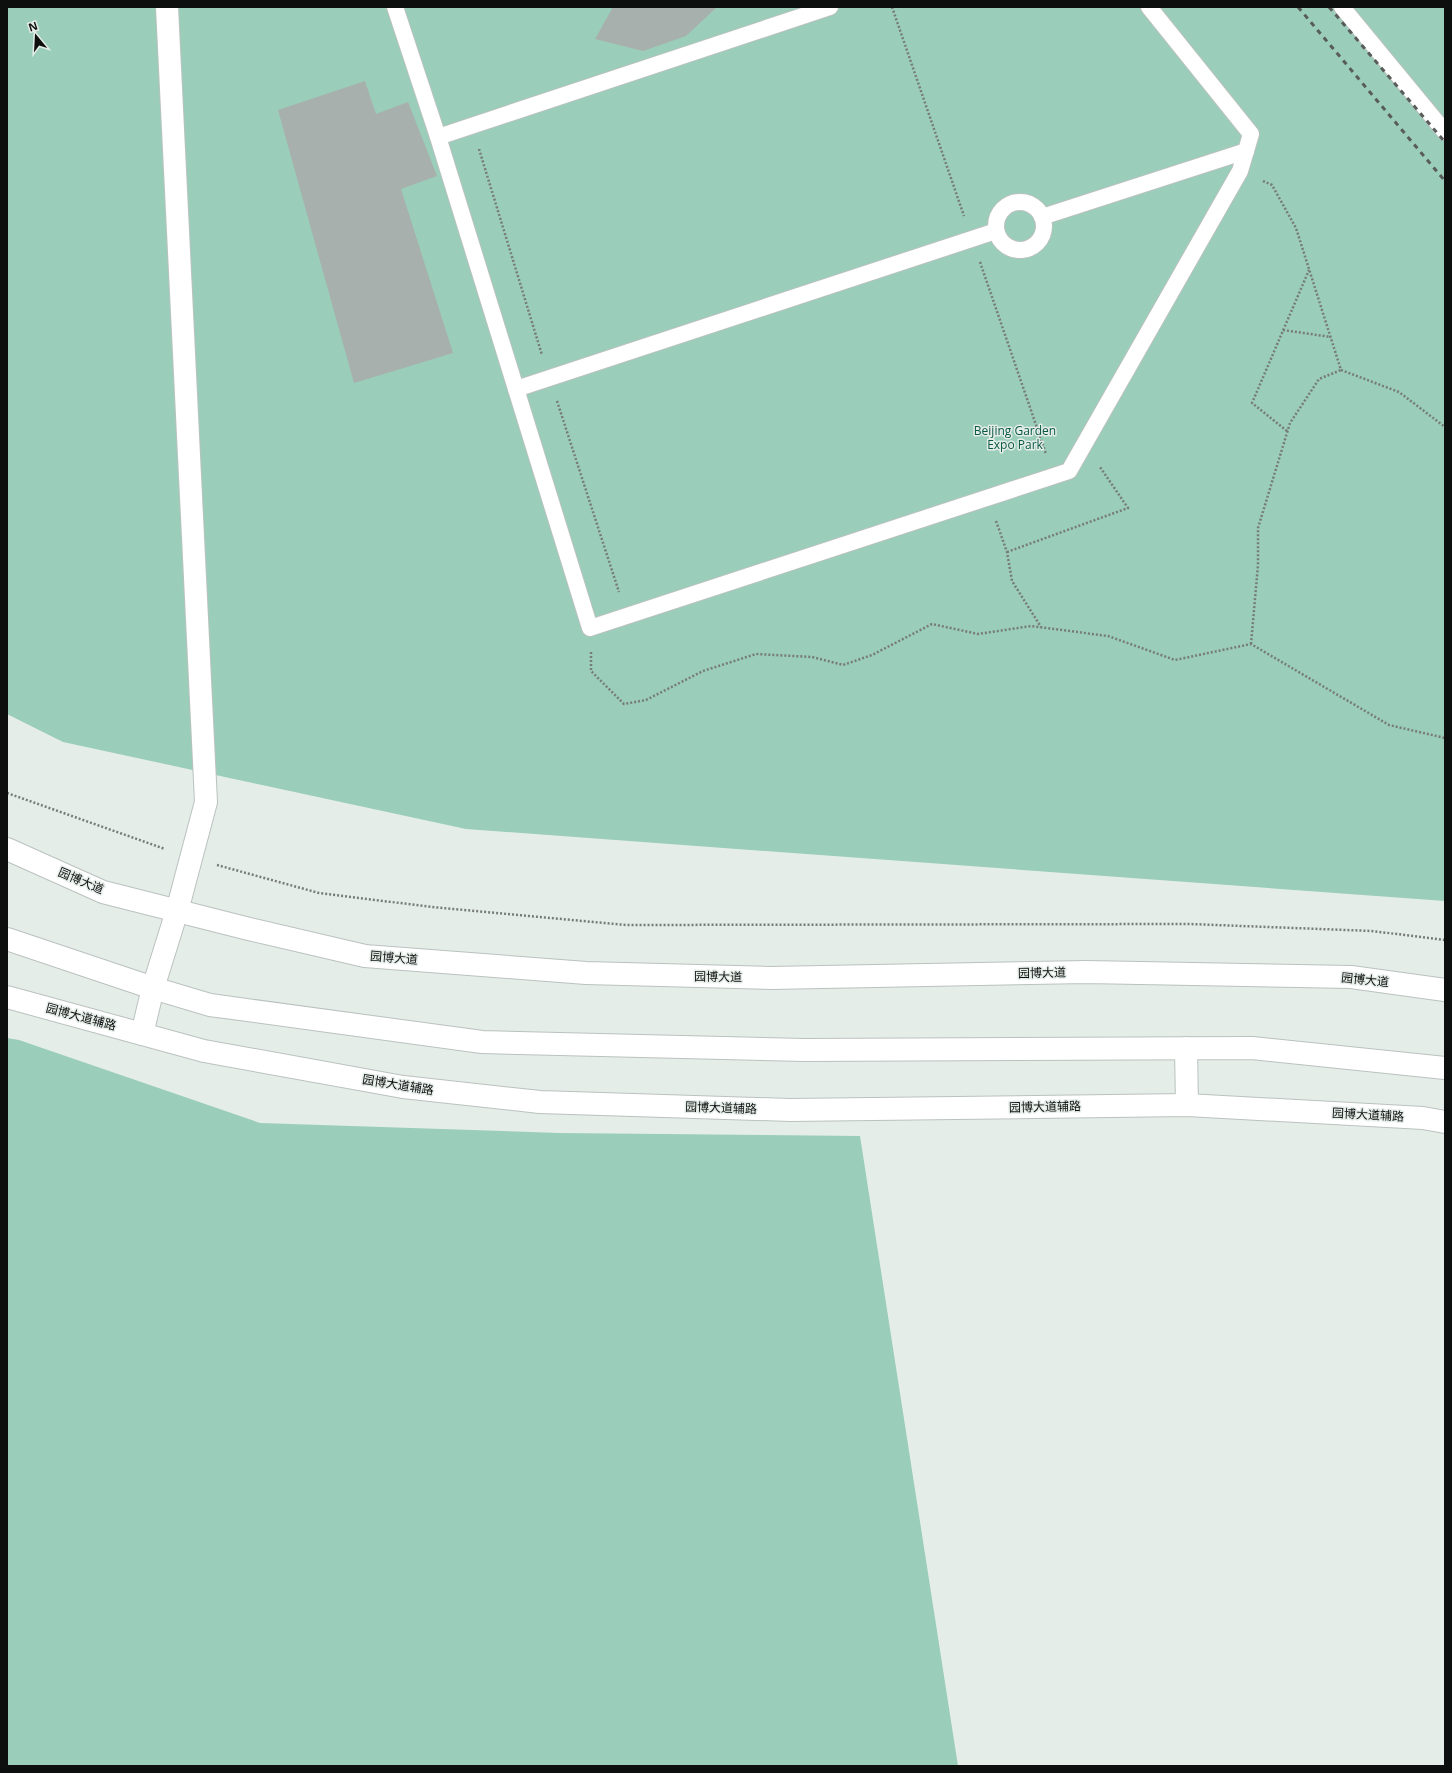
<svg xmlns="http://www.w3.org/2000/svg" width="1452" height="1773" font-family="'Open Sans','Noto Sans SC',sans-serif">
  <rect width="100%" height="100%" fill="#e5ede9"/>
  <!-- green -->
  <g fill="#9acdba">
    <polygon points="7,7 1445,7 1445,901 466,829 63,742 7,714"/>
    <polygon points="7,1038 19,1040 260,1123 559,1133 860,1136 958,1766 7,1766"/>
  </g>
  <!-- building -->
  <g fill="#a8b0ad">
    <polygon points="613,7 717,7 686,36 643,51 595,39"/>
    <polygon points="365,81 376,114 408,102 437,176 401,189 453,353 354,383 278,110"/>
  </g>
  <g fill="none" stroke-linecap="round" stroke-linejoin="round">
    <defs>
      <g id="service">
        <polyline points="395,7 438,137 590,628 1069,471 1240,171 1251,134 1149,7"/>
        <polyline points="1342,7 1445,132"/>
        <polyline points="438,137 830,7"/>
        <circle cx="1020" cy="226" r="24"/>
        <polyline points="1042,217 1246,151"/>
        <polyline points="516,389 996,231"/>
      </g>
      <polyline id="minor" points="142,1034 153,988 177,911 206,802 167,7"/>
      <g id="tertiary">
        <polyline points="7,997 204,1051 403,1087 540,1102 790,1110 1187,1105 1423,1118 1445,1122"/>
        <polyline points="1186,1048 1187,1105"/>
      </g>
      <g id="primary">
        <polyline points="7,849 103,892 249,929 365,956 586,973 771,978 1087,972 1351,977 1445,990"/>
        <polyline points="7,939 153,988 210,1005 482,1042 804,1050 1252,1048 1445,1068"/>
      </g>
    </defs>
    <!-- service casing -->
    <use href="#service" stroke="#bac2bf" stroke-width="18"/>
    <!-- minor casing -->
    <use href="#minor" stroke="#bac2bf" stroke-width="24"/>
    <!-- tertiary casing -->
    <use href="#tertiary" stroke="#bac2bf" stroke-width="24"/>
    <!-- primary casing -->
    <use href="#primary" stroke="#bac2bf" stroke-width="24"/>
    <!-- path -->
    <g stroke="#777c7a" stroke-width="2.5" stroke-dasharray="2 2" stroke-linecap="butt">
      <polyline points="892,7 964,216"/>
      <polyline points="479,149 542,355"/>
      <polyline points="1263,181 1272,185 1296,228 1341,370 1399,392 1445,427"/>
      <polyline points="980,262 1046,454"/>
      <polyline points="1283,330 1331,337"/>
      <polyline points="557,401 619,592"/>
      <polyline points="1287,431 1252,403 1309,270"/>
      <polyline points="996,521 1007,552 1012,581 1041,627"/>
      <polyline points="1007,552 1128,508 1100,467"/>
      <polyline points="1251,644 1258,565 1258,528 1290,423 1319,379 1341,370"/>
      <polyline points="591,652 591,671 624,704 646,700 703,671 756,654 812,657 843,665 872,655 932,624 978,634 1031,626 1108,636 1175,660 1251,644 1389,725 1445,738"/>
      <polyline points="7,793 165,849"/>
      <polyline points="217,865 319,893 432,907 626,925 1190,924 1372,931 1445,940"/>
    </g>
    <!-- service -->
    <use href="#service" stroke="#fff" stroke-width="16"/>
    <!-- minor -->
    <use href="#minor" stroke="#fff" stroke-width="22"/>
    <!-- tertiary -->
    <use href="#tertiary" stroke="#fff" stroke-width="22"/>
    <!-- primary -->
    <use href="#primary" stroke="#fff" stroke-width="22"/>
    <!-- rail -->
    <g stroke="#585c5a" stroke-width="3" stroke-dasharray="5 5" stroke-linecap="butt">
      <polyline points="1298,7 1445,181"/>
      <polyline points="1329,7 1445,142"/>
    </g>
  </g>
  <g text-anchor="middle" stroke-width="3" stroke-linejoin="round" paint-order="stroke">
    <!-- park labels -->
    <g font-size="12" fill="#085743" stroke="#e5ede9">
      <text x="1015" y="435">Beijing Garden<tspan x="1015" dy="14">Expo Park</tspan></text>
    </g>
    <!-- street labels -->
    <g font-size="12" fill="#0d0f0e" stroke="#e5ede9">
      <text transform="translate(81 881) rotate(23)" y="4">园博大道</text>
      <text transform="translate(394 958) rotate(5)" y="4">园博大道</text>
      <text transform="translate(1042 973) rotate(-1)" y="4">园博大道</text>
      <text transform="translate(718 977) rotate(1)" y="4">园博大道</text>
      <text transform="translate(1365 980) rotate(6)" y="4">园博大道</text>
      <text transform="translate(81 1017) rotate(15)" y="4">园博大道辅路</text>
      <text transform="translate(398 1085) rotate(9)" y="4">园博大道辅路</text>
      <text transform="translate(1045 1107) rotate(-1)" y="4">园博大道辅路</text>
      <text transform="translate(721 1108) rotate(2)" y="4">园博大道辅路</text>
      <text transform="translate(1368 1115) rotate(3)" y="4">园博大道辅路</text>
    </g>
  </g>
  <!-- border -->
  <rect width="1452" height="1773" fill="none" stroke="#0d0f0e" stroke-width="16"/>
  <!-- north arrow -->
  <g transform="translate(36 36) rotate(342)" stroke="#e5ede9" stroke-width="3" paint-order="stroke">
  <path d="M0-3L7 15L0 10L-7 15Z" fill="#0d0f0e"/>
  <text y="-6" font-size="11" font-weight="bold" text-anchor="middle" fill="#0d0f0e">N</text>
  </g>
</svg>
